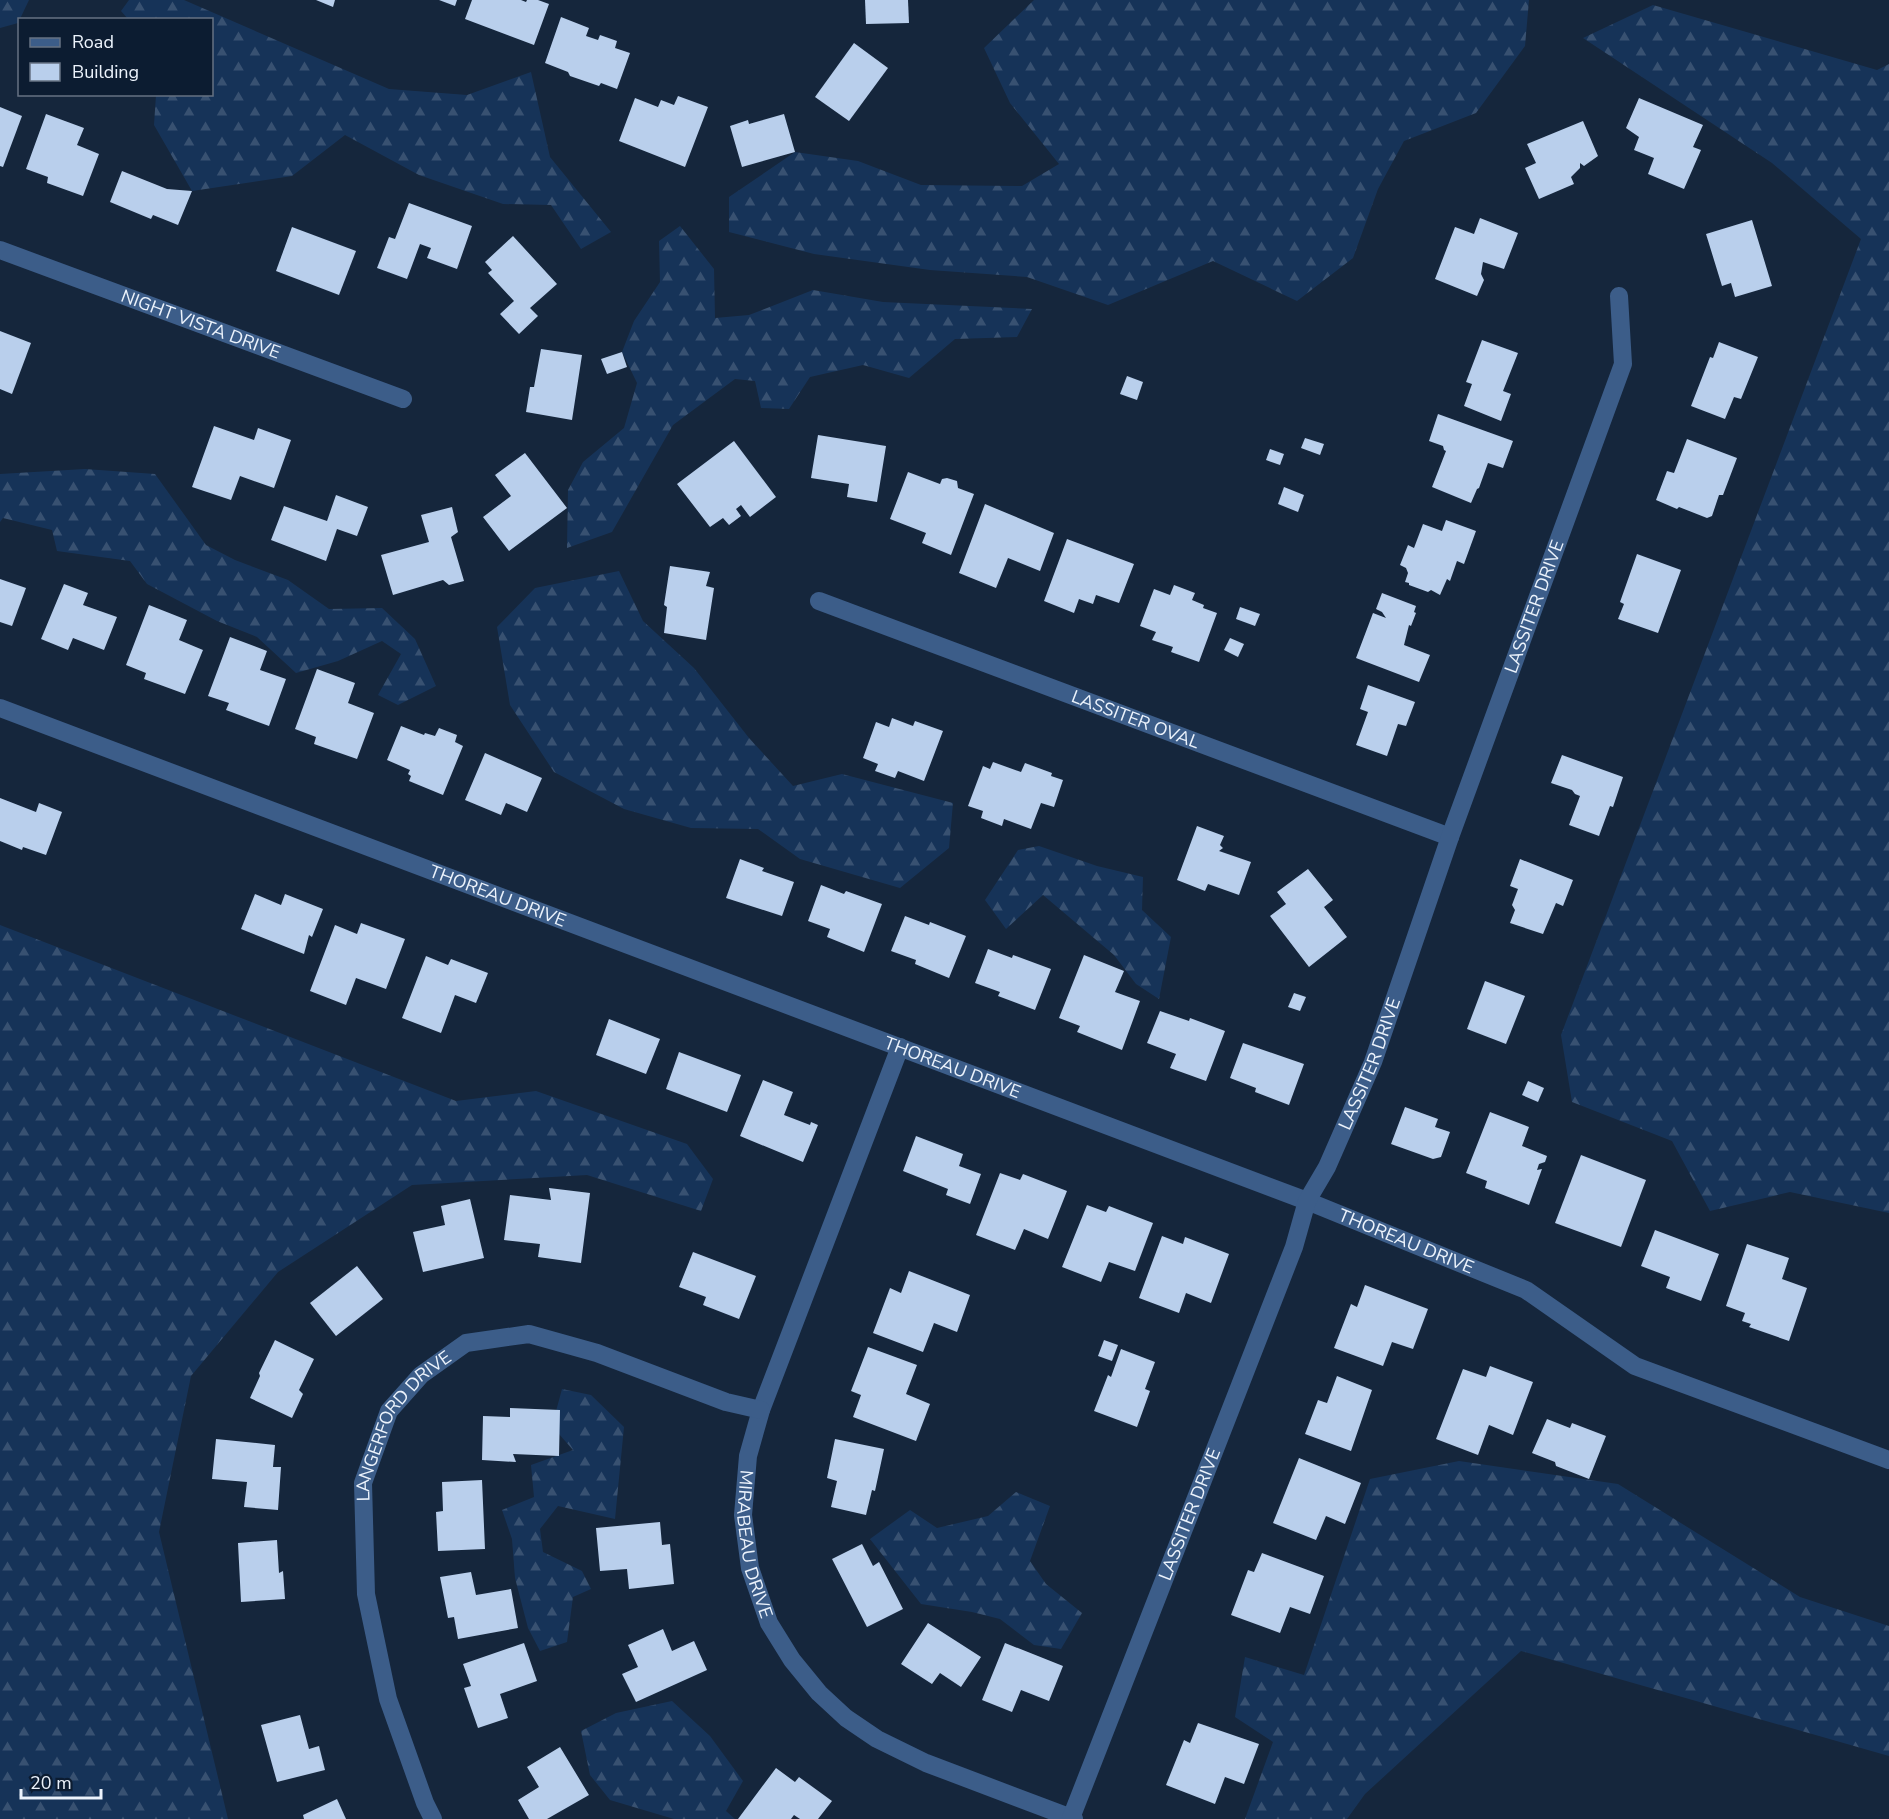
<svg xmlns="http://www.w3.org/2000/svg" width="1889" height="1819" font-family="'Nunito Sans',sans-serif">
  <defs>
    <pattern id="forest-firs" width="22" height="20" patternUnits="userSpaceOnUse" patternTransform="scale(1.5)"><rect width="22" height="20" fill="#163358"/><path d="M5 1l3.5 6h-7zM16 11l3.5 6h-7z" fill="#385171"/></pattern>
  </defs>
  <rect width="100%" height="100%" fill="#15263c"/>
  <!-- forest -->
  <g fill="url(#forest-firs)">
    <polygon points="0,0 29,0 18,23 0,28"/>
    <polygon points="129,0 184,0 389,89 467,95 531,72 550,157 611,232 581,249 551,205 503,204 419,175 345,135 292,176 192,191 154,125 156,95 212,94 212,20 128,19 121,11"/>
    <polygon points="1034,0 1529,0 1525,46 1476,113 1404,141 1378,189 1353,258 1297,301 1213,261 1108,305 1027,277 930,270 814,254 729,232 729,197 795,152 858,161 921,185 1022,186 1059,164 1010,103 984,48"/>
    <polygon points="1653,5 1877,70 1889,64 1889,1213 1790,1192 1710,1211 1672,1141 1572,1102 1561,1035 1861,239 1772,163 1583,38"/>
    <polygon points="680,226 714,269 715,318 749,315 813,290 883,302 1032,309 1017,337 955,339 909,378 863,365 810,377 789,409 761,408 755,381 735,379 673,425 612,532 567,548 568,490 583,462 624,428 637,383 622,352 634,321 660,282 659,241"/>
    <polygon points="85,469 155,474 206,545 235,560 288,580 329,609 382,608 415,639 436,686 398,705 378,695 401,654 382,641 338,661 296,673 257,637 217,621 147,584 130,561 57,551 52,530 3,518 0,522 0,474"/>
    <polygon points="619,571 643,621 694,668 749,738 793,786 842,774 953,803 949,848 900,888 800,859 758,829 691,828 624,809 554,772 510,705 497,627 535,588"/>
    <polygon points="1039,846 1097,866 1143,877 1142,910 1171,937 1159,999 1136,984 1114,955 1043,895 1006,929 985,900 1018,850"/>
    <polygon points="0,925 456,1101 536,1091 687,1144 713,1179 701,1211 587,1175 412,1185 278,1272 191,1376 159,1532 228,1819 0,1819"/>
    <polygon points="562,1389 591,1395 624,1427 615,1519 558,1506 540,1529 543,1552 582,1571 591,1589 573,1597 567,1642 540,1651 528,1628 515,1578 512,1539 502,1510 534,1497 531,1465 573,1450 552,1426"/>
    <polygon points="1459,1461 1618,1484 1800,1597 1889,1626 1889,1756 1521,1651 1365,1794 1347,1819 1245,1819 1273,1742 1235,1717 1245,1657 1304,1675 1370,1479"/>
    <polygon points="1016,1492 1050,1506 1030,1561 1046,1584 1082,1613 1061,1649 1034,1645 1000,1619 972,1612 921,1604 870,1539 910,1510 937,1528 988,1516"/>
    <polygon points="672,1701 710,1736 743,1781 726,1811 735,1819 674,1819 610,1800 590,1775 581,1731 616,1713"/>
  </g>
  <!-- building -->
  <g fill="#b9cfec">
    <polygon points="316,0 335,0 333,7"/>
    <polygon points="439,0 457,0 455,6"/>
    <polygon points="472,0 521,0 526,2 527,0 538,0 549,4 534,45 465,19"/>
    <polygon points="865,0 908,0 909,23 866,24"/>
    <polygon points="561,17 589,28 586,36 598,40 600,35 617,41 615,48 630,53 617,89 601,83 599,86 570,76 568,72 545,63"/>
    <polygon points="854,43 888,68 849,121 815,97"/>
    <polygon points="678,96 708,107 685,167 619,141 635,98 658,107 661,100 674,105"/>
    <polygon points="1639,98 1703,125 1693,147 1701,150 1684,189 1648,174 1654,158 1634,150 1639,137 1626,128"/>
    <polygon points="0,107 22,116 3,167 0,166"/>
    <polygon points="46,114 84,128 77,145 99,154 83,196 47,183 48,177 26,169"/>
    <polygon points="784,114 795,152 742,167 730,126 748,120 749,124"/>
    <polygon points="1583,121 1598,156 1584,166 1580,163 1580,168 1571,177 1574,184 1539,199 1525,168 1536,163 1527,144"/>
    <polygon points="122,171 167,189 192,191 178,225 153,215 151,219 110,202"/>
    <polygon points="409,203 472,226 457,269 427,258 431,248 420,244 407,279 377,268 389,237 395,239"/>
    <polygon points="1480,218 1518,233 1504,269 1483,262 1481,274 1484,280 1477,296 1435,279 1455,227 1474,234"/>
    <polygon points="1752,220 1772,286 1735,297 1731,283 1722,286 1706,234"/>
    <polygon points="292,227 356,251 339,295 276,271"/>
    <polygon points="513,236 557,284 530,308 538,316 519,334 500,314 514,301 488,273 492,270 485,262"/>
    <polygon points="0,331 31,343 12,394 0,389"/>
    <polygon points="1482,340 1518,353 1503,391 1511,394 1501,421 1464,406 1472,384 1466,382"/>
    <polygon points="1719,342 1758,357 1741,399 1734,397 1725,419 1691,406 1710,357 1713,358"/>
    <polygon points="541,349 582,355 572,420 526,412 530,387 534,387"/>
    <polygon points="622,352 627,367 607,374 601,359"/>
    <polygon points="1127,376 1143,382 1137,400 1120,394"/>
    <polygon points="1438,414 1513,441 1503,468 1488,463 1479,488 1477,489 1471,503 1432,487 1446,451 1444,450 1443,446 1429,441"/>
    <polygon points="214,426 254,440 258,428 291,440 274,488 240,476 231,500 192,487"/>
    <polygon points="818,435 886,446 877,502 847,497 849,484 811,478"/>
    <polygon points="1305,438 1324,444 1320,455 1301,448"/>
    <polygon points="1687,439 1737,458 1723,495 1719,495 1712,516 1707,518 1679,507 1677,509 1656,500 1667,471 1674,473"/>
    <polygon points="734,441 776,497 750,517 741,505 736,509 741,516 729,525 723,518 710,527 677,484"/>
    <polygon points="1270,449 1284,454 1280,465 1266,460"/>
    <polygon points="525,453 567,508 509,551 483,517 511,496 495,475"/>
    <polygon points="908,472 940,484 942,479 947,478 957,481 958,488 974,494 951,555 922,543 926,533 890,519"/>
    <polygon points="1284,487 1304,495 1298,512 1278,504"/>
    <polygon points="336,495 368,507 357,536 337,529 326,561 271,540 284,506 327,521"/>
    <polygon points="985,504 1054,533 1040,571 1008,558 996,588 959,573"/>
    <polygon points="452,507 458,532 451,537 464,581 449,585 443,580 393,595 381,555 429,542 421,515"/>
    <polygon points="1446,520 1476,531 1464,564 1457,561 1450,581 1447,579 1440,595 1431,590 1428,592 1409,585 1409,583 1405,582 1408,573 1406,568 1400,565 1408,545 1414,548 1423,524 1442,531"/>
    <polygon points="1067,539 1134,564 1119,603 1096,595 1093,604 1079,599 1074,613 1044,601"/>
    <polygon points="1637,554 1681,570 1658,633 1618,619 1624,604 1620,602"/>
    <polygon points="670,566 710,572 706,586 714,588 706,640 664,633 667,607 664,605"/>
    <polygon points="0,579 26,588 12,626 0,622"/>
    <polygon points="64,584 88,593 83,605 117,617 104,650 73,638 68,650 41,639"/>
    <polygon points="1174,585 1195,593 1192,600 1204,605 1203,608 1217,613 1199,662 1171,652 1173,647 1152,640 1156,632 1140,626 1154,589 1170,595"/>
    <polygon points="1382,593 1416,606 1414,612 1416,613 1411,626 1409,625 1404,645 1430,655 1419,682 1356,658 1373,613 1386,618 1382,612 1376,609"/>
    <polygon points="149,605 187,620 179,640 203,650 185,694 144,679 146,673 126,665"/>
    <polygon points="1240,607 1260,614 1255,626 1236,619"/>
    <polygon points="230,637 267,651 260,670 286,679 269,726 226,710 229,703 208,696"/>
    <polygon points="1230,638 1244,644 1238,657 1224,650"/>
    <polygon points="317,669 355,683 348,703 374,713 357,759 314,744 316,737 295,729"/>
    <polygon points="1368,685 1415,702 1406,726 1398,724 1387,756 1356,745 1368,712 1360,709"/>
    <polygon points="892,718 913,726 915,721 943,731 924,781 898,771 895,778 875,771 878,764 863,758 876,722 889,727"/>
    <polygon points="401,726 424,735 425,733 435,736 439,728 457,735 455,742 463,746 443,795 409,781 411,776 408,774 410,770 387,760"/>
    <polygon points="485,753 542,778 527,812 506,803 501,815 465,800"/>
    <polygon points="1562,755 1623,777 1613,807 1610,806 1599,836 1569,825 1580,796 1575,794 1572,790 1551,783"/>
    <polygon points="993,762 1021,772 1025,763 1052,773 1051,776 1063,780 1054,807 1041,803 1031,829 1004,819 1002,826 981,818 983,811 968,806 983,766 990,769"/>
    <polygon points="0,798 36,812 39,803 62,812 46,855 23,847 22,850 0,841"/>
    <polygon points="1197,826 1224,836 1220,845 1223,848 1219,851 1251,862 1239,895 1208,884 1205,891 1177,880"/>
    <polygon points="740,859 764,868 762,871 794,882 782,916 726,898"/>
    <polygon points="1520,859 1573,880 1563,906 1556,903 1543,934 1510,923 1515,910 1512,905 1518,889 1510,886"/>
    <polygon points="1308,869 1333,900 1324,907 1347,937 1309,967 1270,916 1286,904 1277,892"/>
    <polygon points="821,885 844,894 846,891 882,904 864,952 827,937 830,929 808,921"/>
    <polygon points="255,894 281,905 285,894 323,909 312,937 309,935 304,954 241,929"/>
    <polygon points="905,916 929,925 930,922 966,936 949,978 915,964 916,960 891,951"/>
    <polygon points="361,923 405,939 386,989 356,978 346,1005 310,991 335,925 357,934"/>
    <polygon points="988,949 1012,958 1013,955 1051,969 1035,1010 998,996 1000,992 975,983"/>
    <polygon points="1084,955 1124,971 1115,992 1140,1001 1122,1050 1077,1032 1080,1026 1059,1018"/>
    <polygon points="426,956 448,965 451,959 488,973 476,1003 455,995 441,1033 402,1018"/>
    <polygon points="1485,981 1525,996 1506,1044 1467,1029"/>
    <polygon points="1294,993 1306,997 1300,1011 1288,1007"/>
    <polygon points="1160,1011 1189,1021 1190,1018 1225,1031 1206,1081 1170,1068 1176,1054 1147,1043"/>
    <polygon points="609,1019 660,1039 646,1074 596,1055"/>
    <polygon points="1243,1043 1304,1064 1289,1105 1255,1092 1256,1088 1230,1078"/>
    <polygon points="679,1052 741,1075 727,1112 666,1089"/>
    <polygon points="763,1080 793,1092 784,1115 810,1125 811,1122 818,1125 803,1162 740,1136"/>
    <polygon points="1528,1081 1544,1088 1538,1102 1522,1095"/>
    <polygon points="1405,1107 1438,1119 1435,1127 1450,1132 1441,1157 1433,1159 1391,1144"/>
    <polygon points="1490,1112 1529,1127 1522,1146 1547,1156 1545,1162 1539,1164 1537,1170 1542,1169 1529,1205 1485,1188 1487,1181 1466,1173"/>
    <polygon points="916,1136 963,1154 959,1166 981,1174 970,1204 946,1195 948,1189 903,1171"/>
    <polygon points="1581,1155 1646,1180 1621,1247 1555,1223"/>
    <polygon points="1000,1173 1020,1180 1023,1174 1067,1191 1048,1239 1024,1229 1015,1250 976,1235"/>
    <polygon points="549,1188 590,1193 581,1263 538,1257 540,1244 504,1240 510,1195 551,1200"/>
    <polygon points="470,1199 484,1258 423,1272 413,1232 445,1225 441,1206"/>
    <polygon points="1087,1205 1106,1212 1109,1206 1153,1223 1135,1271 1109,1262 1101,1282 1062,1267"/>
    <polygon points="1655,1230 1719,1254 1701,1301 1666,1288 1670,1277 1641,1266"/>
    <polygon points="1162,1236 1183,1244 1185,1237 1229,1254 1211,1303 1186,1293 1179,1313 1139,1298"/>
    <polygon points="1747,1244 1789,1258 1782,1279 1807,1288 1789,1341 1749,1327 1751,1324 1742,1321 1745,1313 1726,1306"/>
    <polygon points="693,1252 756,1276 739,1319 703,1305 706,1297 679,1287"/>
    <polygon points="357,1266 383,1299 336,1336 310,1303"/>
    <polygon points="909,1271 970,1295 957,1332 934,1323 923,1352 873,1333 890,1288 901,1293"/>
    <polygon points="1365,1285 1428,1309 1413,1349 1392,1342 1383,1366 1334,1348 1351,1304 1357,1307"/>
    <polygon points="275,1340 314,1359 299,1390 303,1394 292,1418 250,1398 260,1376 259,1373"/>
    <polygon points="1104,1340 1118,1345 1112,1361 1098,1356"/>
    <polygon points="868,1347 917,1365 906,1394 930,1404 916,1441 853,1417 861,1395 851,1391"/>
    <polygon points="1121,1349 1155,1362 1145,1389 1150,1391 1137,1427 1094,1411 1108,1375 1111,1377"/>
    <polygon points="1490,1366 1533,1382 1513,1435 1489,1425 1478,1455 1436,1439 1463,1369 1486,1377"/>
    <polygon points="1337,1376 1372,1390 1351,1451 1305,1434 1318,1400 1327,1403"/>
    <polygon points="510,1408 560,1410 559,1456 513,1454 516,1462 482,1460 483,1416 510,1417"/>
    <polygon points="1547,1419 1570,1428 1572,1423 1606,1436 1589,1479 1556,1466 1555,1462 1532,1453"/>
    <polygon points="216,1439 275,1445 273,1467 281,1467 278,1510 244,1507 247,1482 212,1479"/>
    <polygon points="835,1439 884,1449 875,1491 872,1490 866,1515 831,1507 837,1481 827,1478"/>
    <polygon points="1299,1458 1361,1483 1345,1524 1326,1516 1316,1540 1273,1523"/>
    <polygon points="482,1480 485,1549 438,1551 436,1512 443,1511 442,1482"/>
    <polygon points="660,1522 662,1545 670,1544 674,1584 629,1589 627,1569 600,1571 596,1528"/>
    <polygon points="277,1540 279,1573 283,1571 285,1599 241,1602 238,1543"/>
    <polygon points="862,1544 873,1566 879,1562 903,1609 867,1627 832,1559"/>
    <polygon points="1262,1553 1324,1576 1310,1614 1290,1607 1280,1633 1231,1615 1248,1570 1254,1572"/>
    <polygon points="471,1572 476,1595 511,1589 518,1628 458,1639 454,1617 448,1618 440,1577"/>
    <polygon points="928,1623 981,1657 961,1687 940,1673 932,1684 901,1664"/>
    <polygon points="663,1629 672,1651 694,1641 707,1670 636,1702 622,1674 638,1667 628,1645"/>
    <polygon points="524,1643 537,1681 500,1694 508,1718 478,1728 464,1688 471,1686 463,1664"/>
    <polygon points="1005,1643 1063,1666 1049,1701 1021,1690 1012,1712 982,1700"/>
    <polygon points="300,1715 309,1749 319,1746 325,1770 277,1782 261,1725"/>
    <polygon points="1198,1723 1259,1744 1244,1784 1225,1777 1215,1804 1166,1785 1184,1740 1190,1743"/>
    <polygon points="560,1747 589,1795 547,1819 529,1819 518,1800 539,1787 527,1767"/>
    <polygon points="776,1768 795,1782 799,1777 832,1801 818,1819 800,1819 794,1815 791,1819 738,1819"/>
    <polygon points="337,1799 346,1819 304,1819 303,1815"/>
  </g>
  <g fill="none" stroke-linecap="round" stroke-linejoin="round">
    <!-- minor -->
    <g stroke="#3c5d89" stroke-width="18">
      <path id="s1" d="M0,250l403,149"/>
      <path id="s2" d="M819,601l631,236"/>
      <path id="s3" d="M0,708l1307,493 219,89 109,76 254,94"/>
      <path id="s4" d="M900,1047l-139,363 -13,46 -5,59 7,53 19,55 23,37 27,33 27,25 31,21 49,24 148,56"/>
      <path id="s5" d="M1071,1818l223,-571 13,-46 20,-34 46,-105 77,-225 173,-473 -4,-68"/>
      <path id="s6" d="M433,1819l-8,-16 -37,-104 -22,-105 -3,-111 26,-72 32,-36 45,-32 63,-9 68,19 129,49 35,8"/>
    </g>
  </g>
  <g text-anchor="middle" stroke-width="6" stroke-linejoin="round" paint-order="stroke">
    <!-- street labels -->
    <g font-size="18" fill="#ecf3fc" stroke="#0c1c31">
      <text dy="6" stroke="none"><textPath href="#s1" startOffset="214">NIGHT VISTA DRIVE</textPath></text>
      <text dy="6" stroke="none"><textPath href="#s5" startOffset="1298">LASSITER DRIVE</textPath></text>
      <text dy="6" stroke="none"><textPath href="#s2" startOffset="338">LASSITER OVAL</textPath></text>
      <text dy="6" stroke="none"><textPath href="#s3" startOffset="532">THOREAU DRIVE</textPath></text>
      <text dy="6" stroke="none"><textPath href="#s5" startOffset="812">LASSITER DRIVE</textPath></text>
      <text dy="6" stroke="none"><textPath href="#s3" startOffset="1018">THOREAU DRIVE</textPath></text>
      <text dy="6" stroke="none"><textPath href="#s3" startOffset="1504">THOREAU DRIVE</textPath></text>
      <text dy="6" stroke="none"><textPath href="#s6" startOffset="417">LANGERFORD DRIVE</textPath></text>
      <text dy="6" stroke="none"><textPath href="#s5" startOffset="326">LASSITER DRIVE</textPath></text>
      <text dy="6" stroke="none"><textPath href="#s4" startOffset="526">MIRABEAU DRIVE</textPath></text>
    </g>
  </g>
  <!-- legend -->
  <rect x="18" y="18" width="195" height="78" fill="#0c1c31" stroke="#667282" stroke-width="1.5"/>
  <rect x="30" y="38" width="30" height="9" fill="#3c5d89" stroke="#667282" stroke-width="1.5"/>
  <text x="72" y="48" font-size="18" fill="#ecf3fc">Road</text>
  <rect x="30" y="63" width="30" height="18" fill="#b9cfec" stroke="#667282" stroke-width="1.5"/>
  <text x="72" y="78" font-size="18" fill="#ecf3fc">Building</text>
  <!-- scale -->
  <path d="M21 1789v9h80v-9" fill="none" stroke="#ecf3fc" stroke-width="3"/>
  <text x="30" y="1789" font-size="18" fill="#ecf3fc" stroke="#0c1c31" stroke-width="4.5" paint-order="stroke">20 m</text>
</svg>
